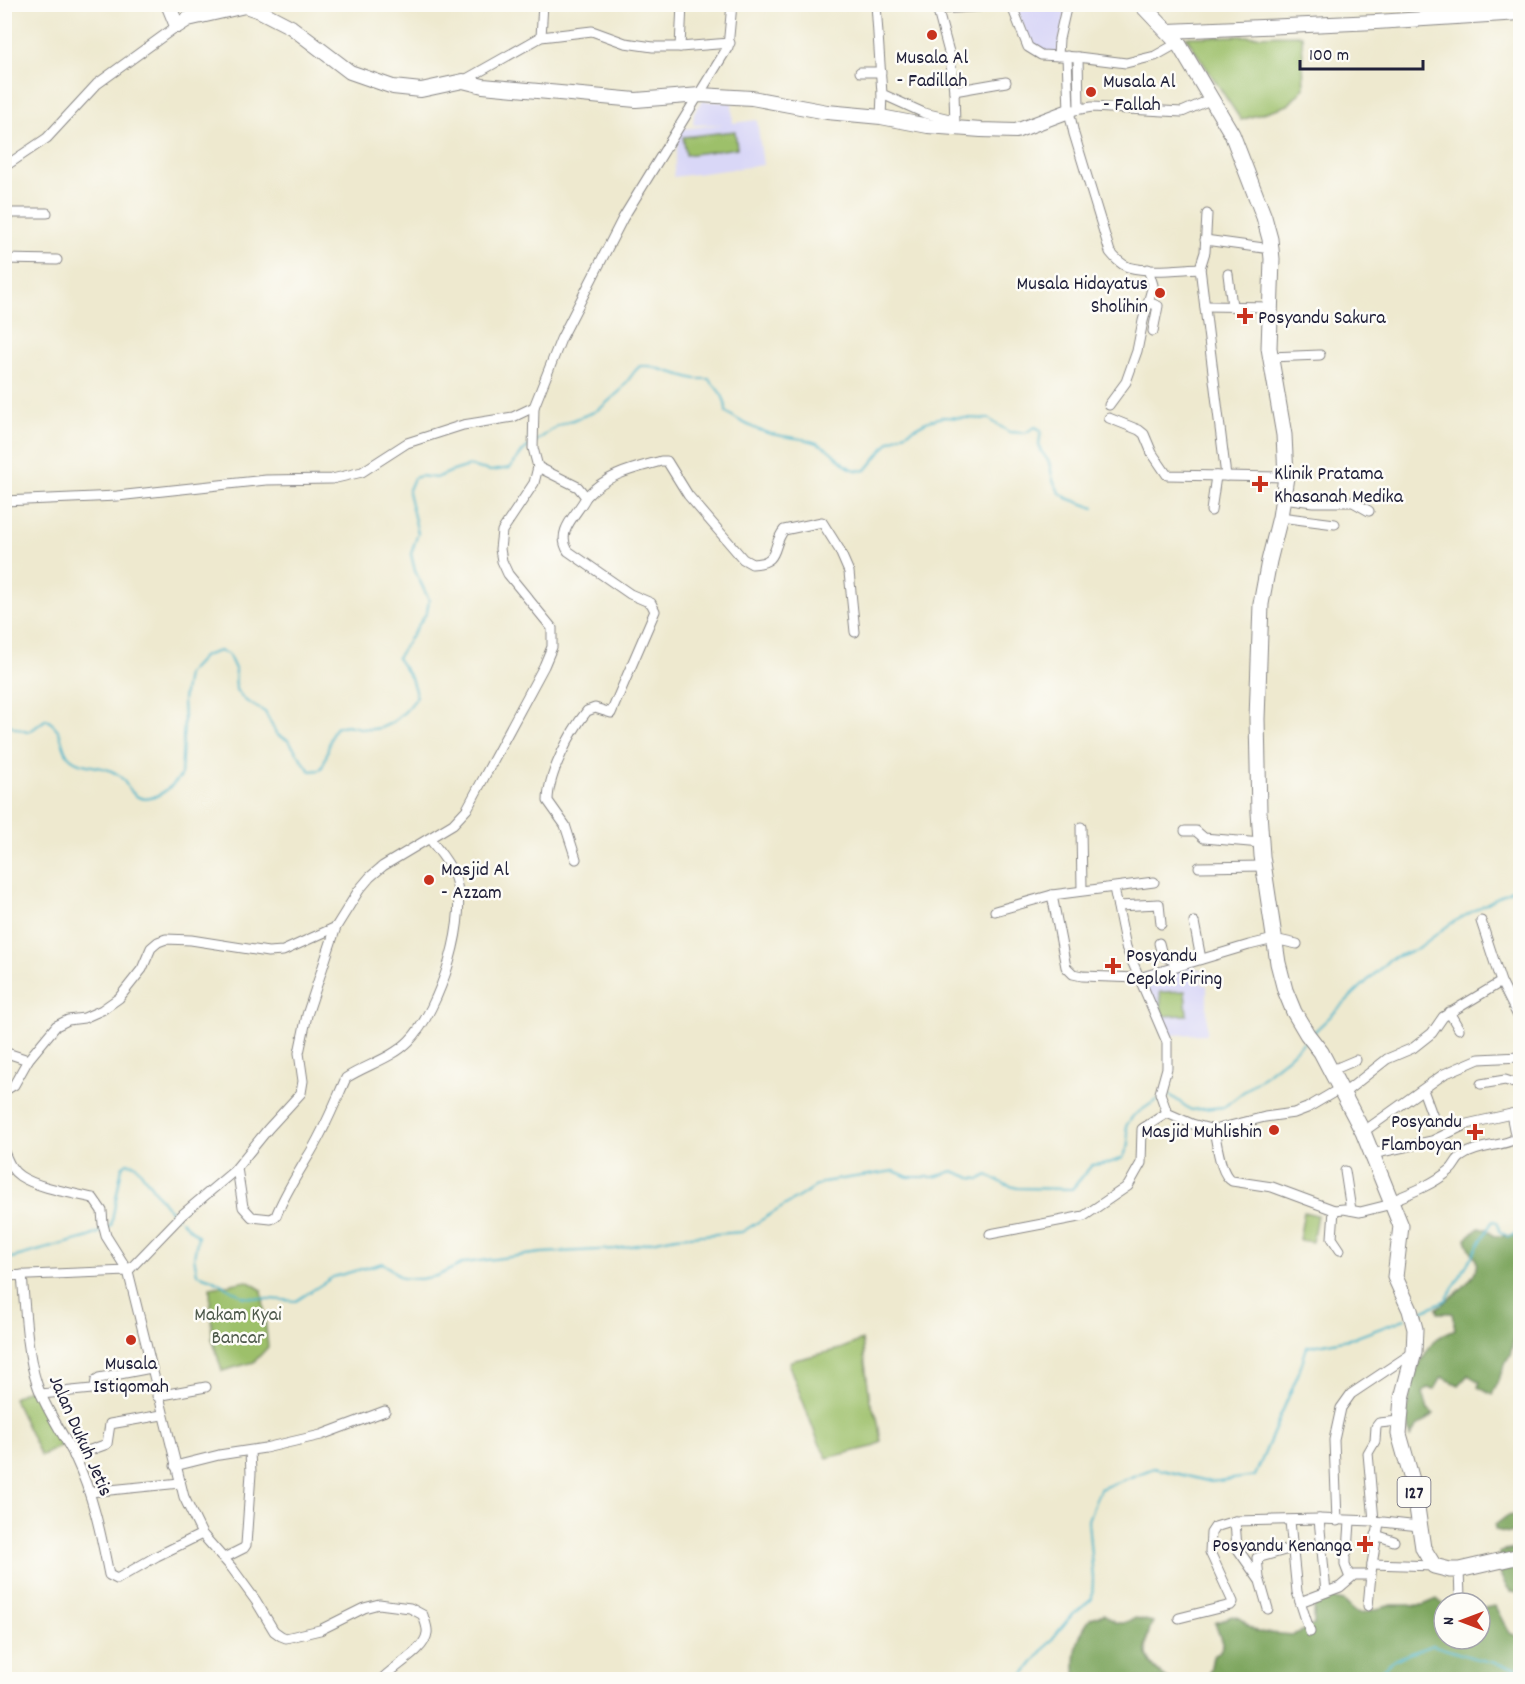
<svg xmlns="http://www.w3.org/2000/svg" width="1525" height="1684" font-family="Dekko,sans-serif">
  <rect width="100%" height="100%" fill="#fdfcf7"/>
  <filter id="ink" filterUnits="userSpaceOnUse"><feTurbulence type="fractalNoise" baseFrequency=".0167" numOctaves="2"/><feDisplacementMap in="SourceGraphic" scale="12" xChannelSelector="R" yChannelSelector="G"/><feConvolveMatrix kernelMatrix="1 2 1 2 8 2 1 2 1" color-interpolation-filters="sRGB"/></filter>
  <filter id="wash" filterUnits="userSpaceOnUse"><feTurbulence type="fractalNoise" baseFrequency=".008" numOctaves="4" result="noise"/><feDisplacementMap in="SourceGraphic" scale="24" xChannelSelector="R" yChannelSelector="G"/><feGaussianBlur stdDeviation="1.35" result="paint"/><feColorMatrix in="noise" values="0 0 0 0 0 0 0 0 0 0 0 0 0 0 0 0 0 1.4 0 .05"/><feComposite in="paint" operator="in"/></filter>
  <g filter="url(#wash)">
    <rect width="100%" height="100%" fill="#eee9cf"/>
    <!-- built -->
    <g fill="#d9d7f7">
      <polygon points="1016,5 1067,5 1057,55 1040,55 1030,46"/>
      <polygon points="702,101 732,102 733,123 757,120 763,165 673,177 680,129 725,124 693,125 694,113"/>
      <polygon points="1195,957 1195,969 1202,969 1201,984 1207,985 1207,1034 1166,1035 1140,975"/>
    </g>
    <!-- green -->
    <g fill="#9dc06a" stroke="#607152" stroke-width="1.5">
      <polygon points="1302,35 1304,88 1288,105 1241,120 1186,37"/>
      <polygon points="735,131 737,148 686,155 683,137"/>
      <polygon points="1185,991 1187,1015 1162,1016 1160,992"/>
      <polygon points="1304,1212 1317,1215 1312,1242 1299,1240"/>
      <polygon points="247,1281 262,1290 268,1347 254,1362 222,1371 212,1338 210,1288"/>
      <polygon points="862,1340 870,1401 877,1417 881,1441 876,1446 827,1458 818,1441 789,1365 791,1361 840,1349"/>
      <polygon points="33,1387 62,1445 41,1456 13,1398"/>
    </g>
    <!-- forest -->
    <g fill="#7ea65e" stroke="#50644c" stroke-width="1.5">
      <path d="M1479,1228l7,1 8,7h26v76l-10,44 -4,6 -14,33 -14,-8 2,-5 -12,-7 -9,10 -17,-8 -7,12 -8,-1 -4,5 5,16 6,5 -18,14 -6,9c-9,-31 4,-72 25,-97 3,-4 14,-8 20,-11l-3,-16h-14l-1,-5c12,-9 44,-30 39,-48 -3,-8 -9,-13 -10,-22z"/>
      <polygon points="1520,1514 1520,1531 1509,1533 1495,1530 1495,1525 1507,1516"/>
      <path d="M1520,1548v45l-9,-1c-11,-13 -14,-23 -11,-40z"/>
      <polygon points="1329,1598 1344,1601 1354,1611 1361,1613 1392,1605 1423,1605 1437,1599 1444,1605 1444,1639 1480,1639 1480,1609 1495,1606 1509,1633 1520,1637 1520,1679 1204,1680 1210,1671 1213,1657 1219,1652 1223,1646 1215,1623 1232,1616 1239,1618 1257,1632 1293,1635 1314,1625 1314,1604"/>
      <path d="M1104,1614l12,9h7l13,-5 17,4c-12,24 -9,44 16,57h-93c-3,-22 0,-43 15,-61z"/>
    </g>
    <g fill="none" stroke-linecap="round" stroke-linejoin="round">
      <!-- stream -->
      <g stroke="#4db5cb" stroke-width="2">
        <path d="M535,442l22,-16 37,-14 8,-5 18,-16 15,-20 5,-5h9l46,13h14c9,11 18,19 17,33 13,9 27,17 42,21 18,5 39,4 55,13 16,9 23,28 43,24l23,-28 37,-20 16,-5 47,2 20,13 16,1 10,-6 6,3 -2,15 2,6 8,11 4,18 6,12 8,6 27,10"/>
        <path d="M4,720l9,7 14,5c9,-3 12,-9 20,-13 4,4 10,8 12,13 3,7 4,16 8,22 8,13 30,11 42,16 15,6 13,10 22,21 15,19 39,-2 50,-15l3,-55 -1,-21 4,-26 17,-18 15,-5 9,3 7,15 1,21 10,11 19,11 12,23 11,5 22,31 10,-1c9,-12 7,-29 15,-42 14,-6 18,0 32,1 22,2 38,-16 50,-32l-6,-19 -14,-20 30,-46 2,-12 -14,-29 -4,-17 7,-21 -10,-41 6,-14 7,-2 15,2 14,-6 19,-6 22,5 19,-3 13,-17 7,-6"/>
        <polyline points="1312,1034 1390,959 1417,949 1450,924 1520,885"/>
        <polyline points="1165,1094 1167,1093 1191,1110 1224,1107 1287,1058 1304,1042"/>
        <polyline points="181,1221 198,1236 194,1257 197,1274 212,1279 244,1297 296,1301 333,1277 383,1263 402,1278 420,1279 437,1276 464,1263 541,1253 616,1249 676,1237 742,1232 823,1182 894,1171 908,1177 934,1177 953,1171 971,1178 980,1179 988,1175 1004,1184 1017,1188 1072,1189 1092,1165 1109,1163 1123,1158 1129,1144 1126,1126 1133,1116 1158,1099"/>
        <polyline points="107,1228 111,1226 122,1167 127,1163 135,1164 165,1205 177,1217"/>
        <polyline points="4,1260 89,1237 102,1231"/>
        <polyline points="1416,1314 1446,1300 1492,1222 1495,1221 1498,1223 1499,1231 1509,1237 1520,1231"/>
        <polyline points="1019,1680 1070,1617 1092,1599 1093,1579 1088,1520 1100,1489 1154,1468 1211,1482 1255,1476 1299,1372 1307,1347 1354,1338 1405,1319"/>
        <polyline points="1368,1680 1394,1660 1432,1645 1474,1658 1520,1669"/>
      </g>
    </g>
  </g>
  <g filter="url(#ink)">
    <g fill="none" stroke-linecap="round" stroke-linejoin="round">
      <defs>
        <g id="street">
          <polyline points="876,4 882,94 924,113 954,120"/>
          <polyline points="936,4 950,56 954,91 955,126"/>
          <polyline points="937,9 1010,5 1013,9 1028,47 1041,55 1078,57 1126,63 1155,56 1178,43"/>
          <polyline points="541,37 543,4"/>
          <polyline points="680,47 682,4"/>
          <polyline points="1058,56 1059,39 1067,4"/>
          <path d="M1067,56l2,55 5,23 36,118c5,6 10,12 18,15 22,6 50,2 72,1"/>
          <polyline points="1078,57 1079,108"/>
          <polyline points="860,72 881,72"/>
          <polyline points="463,81 541,37 592,31 625,43 653,47 680,47 730,43"/>
          <polyline points="954,91 1006,82"/>
          <polyline points="1069,111 1092,107 1182,112 1212,99"/>
          <polyline points="881,117 882,94"/>
          <polyline points="4,167 47,138 97,84 177,26"/>
          <polyline points="4,183 6,259"/>
          <polyline points="6,213 47,213"/>
          <polyline points="1205,240 1271,249"/>
          <polyline points="4,259 57,260"/>
          <polyline points="1200,268 1226,476"/>
          <polyline points="1200,268 1205,252 1207,214"/>
          <polyline points="1228,274 1232,306"/>
          <polyline points="1148,302 1158,306 1153,331"/>
          <polyline points="1205,306 1271,307"/>
          <polyline points="1270,357 1320,355"/>
          <polyline points="1109,405 1126,382 1137,351 1143,321 1153,285 1148,269"/>
          <polyline points="1109,418 1139,430 1144,434 1152,453 1167,475 1286,477"/>
          <path d="M538,467l40,20 8,10c-8,17 -31,33 -18,54l62,43 21,9 4,8 -44,102 -16,-5 -8,3c-17,21 -39,64 -39,90l17,24 11,34"/>
          <path d="M586,497c21,-23 46,-28 75,-36h6l21,34 55,64 9,5c29,-1 19,-18 32,-34l38,-8 17,27 10,23 6,60"/>
          <polyline points="1283,498 1313,502 1353,502 1369,511"/>
          <polyline points="4,501 117,496 266,480 332,479 362,472 407,443 463,425 513,417 534,407"/>
          <polyline points="1211,511 1216,476"/>
          <polyline points="1280,517 1335,524"/>
          <polyline points="1081,827 1082,890"/>
          <polyline points="1185,831 1196,831 1204,838 1261,843"/>
          <polyline points="1199,867 1263,866"/>
          <polyline points="1114,888 1126,947 1167,1042 1167,1068 1160,1093 1167,1113 1192,1124 1214,1130 1265,1117 1294,1113 1307,1108 1341,1088"/>
          <polyline points="1052,895 1066,967 1073,974 1082,976 1139,978 1249,945 1274,939 1297,944"/>
          <polyline points="1118,906 1159,904 1161,924"/>
          <polyline points="995,911 1052,895 1154,882"/>
          <polyline points="1481,921 1501,982 1520,1020"/>
          <polyline points="1194,922 1201,959"/>
          <polyline points="1159,943 1162,955 1174,961 1177,967"/>
          <polyline points="1449,1012 1459,1029"/>
          <polyline points="4,1052 28,1060"/>
          <polyline points="1330,1071 1356,1060"/>
          <polyline points="1481,1084 1505,1080 1520,1085"/>
          <polyline points="1423,1090 1434,1120"/>
          <polyline points="4,1091 14,1085 28,1060 56,1026 68,1020 84,1018 102,1010 119,998 142,969 151,948 158,942 166,939 191,940 268,952 283,951 336,927"/>
          <polyline points="1344,1093 1387,1059 1413,1048 1432,1033 1443,1017 1501,982"/>
          <path d="M1214,1130c3,13 6,45 18,51l40,6 62,23 10,-1 16,3 32,-8"/>
          <polyline points="1363,1132 1444,1074 1479,1059 1520,1057"/>
          <path d="M4,1152c4,9 7,18 16,24 18,12 52,17 73,22l9,13 1,13 3,12 22,35 56,226 18,37 30,34 24,33 18,30 7,5 5,2 34,-8 44,-22 15,-4 31,4 13,7c1,5 5,12 4,18 -2,18 -35,34 -46,47"/>
          <polyline points="1372,1154 1432,1141 1467,1124 1520,1112"/>
          <path d="M237,1168l6,39 9,10 19,2 5,-3c8,-21 20,-39 31,-58 16,-25 27,-53 39,-80 20,-13 45,-19 63,-37 30,-30 63,-127 44,-168 -5,-12 -15,-23 -23,-34"/>
          <polyline points="1345,1171 1351,1210"/>
          <path d="M1391,1201c20,-8 43,-17 59,-31 5,-4 6,-11 12,-14 16,-11 37,-9 54,-17l-5,-25"/>
          <polyline points="1334,1210 1332,1238 1340,1250"/>
          <polyline points="990,1234 1084,1216 1128,1186 1141,1163 1142,1129 1167,1113"/>
          <polyline points="128,1271 183,1214 234,1171 268,1129 301,1093 303,1081 299,1053 307,1015 336,927 359,890 370,877 383,866 453,824 467,809 544,666 552,647 552,628 508,574 502,561 500,549 502,531 534,483 538,467 533,448 534,407 561,339 623,218 728,47 732,4"/>
          <path d="M22,1275c3,32 5,80 15,109 8,25 26,49 38,73 18,38 26,77 34,118l8,4 40,-23 45,-22"/>
          <polyline points="4,1276 128,1271"/>
          <polyline points="41,1394 92,1389 95,1387 96,1380 99,1378 151,1368"/>
          <polyline points="157,1396 206,1387"/>
          <polyline points="74,1456 107,1444 110,1424 162,1415"/>
          <polyline points="175,1466 219,1455 265,1448 321,1435 385,1411"/>
          <polyline points="90,1492 180,1483"/>
          <polyline points="1319,1519 1326,1592"/>
          <polyline points="1235,1521 1237,1548 1260,1581 1268,1609"/>
          <polyline points="1290,1521 1297,1592 1310,1632"/>
          <polyline points="1337,1521 1334,1440 1341,1408 1351,1394 1414,1352"/>
          <polyline points="1374,1521 1368,1453 1375,1441 1376,1427 1379,1423 1399,1421"/>
          <polyline points="1350,1522 1348,1551 1345,1556 1345,1565 1350,1578"/>
          <polyline points="1376,1535 1394,1541"/>
          <polyline points="224,1558 244,1548 246,1545 251,1473 250,1451"/>
          <polyline points="1372,1564 1434,1566"/>
          <polyline points="1459,1570 1460,1598"/>
          <polyline points="1259,1578 1257,1558 1292,1548"/>
          <polyline points="1300,1602 1340,1587 1354,1575 1370,1575"/>
          <polyline points="1368,1606 1372,1564 1379,1523"/>
          <polyline points="1179,1618 1231,1605 1233,1602 1210,1552 1211,1533 1215,1527 1235,1521 1319,1519 1374,1521 1419,1526"/>
        </g>
        <g id="secondary">
          <polyline points="168,4 177,26 188,19 245,6 260,11 291,27 350,72 393,87 421,90 463,81 483,86 636,100 700,95 752,98 827,112 881,117 928,126 981,130 1016,131 1069,111"/>
          <polyline points="1168,31 1376,22 1520,13"/>
        </g>
        <polyline id="primary" points="1141,4 1178,43 1232,134 1264,217 1270,239 1272,259 1269,348 1284,435 1286,477 1280,517 1269,561 1261,604 1257,719 1259,812 1262,856 1278,963 1285,990 1294,1012 1307,1034 1321,1052 1363,1132 1401,1226 1395,1277 1410,1310 1415,1329 1414,1352 1402,1398 1399,1434 1414,1487 1423,1548 1434,1566 1450,1570 1459,1570 1520,1556"/>
      </defs>
      <!-- street casing -->
      <use href="#street" stroke="#888685" stroke-width="11"/>
      <!-- secondary casing -->
      <use href="#secondary" stroke="#888685" stroke-width="16"/>
      <!-- primary casing -->
      <use href="#primary" stroke="#888685" stroke-width="17"/>
      <!-- street -->
      <use href="#street" stroke="#fff" stroke-width="9"/>
      <!-- secondary -->
      <use href="#secondary" stroke="#fff" stroke-width="14"/>
      <!-- primary -->
      <use href="#primary" stroke="#fff" stroke-width="15"/>
    </g>
  </g>
  <!-- markers -->
  <g fill="#c8321e" stroke="#fdfcf7" stroke-width="2">
    <circle cx="932" cy="35" r="6"/>
    <circle cx="1091" cy="92" r="6"/>
    <circle cx="1160" cy="293" r="6"/>
    <path d="M1242 307h6v6h6v6h-6v6h-6v-6h-6v-6h6z"/>
    <path d="M1257 475h6v6h6v6h-6v6h-6v-6h-6v-6h6z"/>
    <circle cx="429" cy="880" r="6"/>
    <path d="M1110 957h6v6h6v6h-6v6h-6v-6h-6v-6h6z"/>
    <circle cx="1274" cy="1130" r="6"/>
    <path d="M1472 1123h6v6h6v6h-6v6h-6v-6h-6v-6h6z"/>
    <circle cx="131" cy="1340" r="6"/>
    <path d="M1362 1535h6v6h6v6h-6v6h-6v-6h-6v-6h6z"/>
  </g>
  <g text-anchor="middle" stroke-width="5" stroke-linejoin="round" paint-order="stroke">
    <!-- shield labels -->
    <rect fill="#fdfcf7" stroke="#646373" stroke-width="1.5" x="1397.5" y="1477" width="33" height="30" rx="4.5"/>
    <g font-size="18" font-weight="bold" fill="#22223b">
      <text x="1414" y="1498">127</text>
    </g>
    <!-- poi labels -->
    <g font-size="20" fill="#22223b" stroke="#fdfcf7" text-anchor="start">
      <text x="932" y="63" text-anchor="middle">Musala Al<tspan x="932" dy="23">- Fadillah</tspan></text>
      <text x="1103" y="87">Musala Al<tspan x="1103" dy="23">- Fallah</tspan></text>
      <text x="1148" y="289" text-anchor="end">Musala Hidayatus<tspan x="1148" dy="23">Sholihin</tspan></text>
      <text x="1258" y="323">Posyandu Sakura</text>
      <text x="1274" y="479">Klinik Pratama<tspan x="1274" dy="23">Khasanah Medika</tspan></text>
      <text x="441" y="875">Masjid Al<tspan x="441" dy="23">- Azzam</tspan></text>
      <text x="1126" y="961">Posyandu<tspan x="1126" dy="23">Ceplok Piring</tspan></text>
      <text x="1462" y="1127" text-anchor="end">Posyandu<tspan x="1462" dy="23">Flamboyan</tspan></text>
      <text x="1262" y="1137" text-anchor="end">Masjid Muhlishin</text>
      <text x="131" y="1369" text-anchor="middle">Musala<tspan x="131" dy="23">Istiqomah</tspan></text>
      <text x="1352" y="1551" text-anchor="end">Posyandu Kenanga</text>
    </g>
    <!-- park labels -->
    <g font-size="20" fill="#4d594b" stroke="#fdfcf7">
      <text x="238" y="1320">Makam Kyai<tspan x="238" dy="23">Bancar</tspan></text>
    </g>
    <!-- street labels -->
    <g font-size="20" fill="#22223b" stroke="#fdfcf7">
      <text transform="translate(82 1435) rotate(66)" y="7">Jalan Dukuh Jetis</text>
    </g>
  </g>
  <!-- margin -->
  <rect width="1525" height="1684" fill="none" stroke="#fdfcf7" stroke-width="24"/>
  <!-- north arrow -->
  <g transform="translate(1462 1621) rotate(270)"><circle r="28" fill="#fdfcf7" stroke="#a5a5ac" stroke-width="1.5"/>
  <path d="M0-4.5L10 22L0 15L-10 22Z" fill="#c8321e"/>
  <text y="-9" font-size="16" font-weight="bold" text-anchor="middle" fill="#22223b">N</text>
  </g>
  <!-- scale -->
  <path d="M1300 60v9h123v-9" fill="none" stroke="#22223b" stroke-width="3"/>
  <text x="1309" y="60" font-size="18" fill="#22223b" stroke="#fdfcf7" stroke-width="4.5" paint-order="stroke">100 m</text>
</svg>
